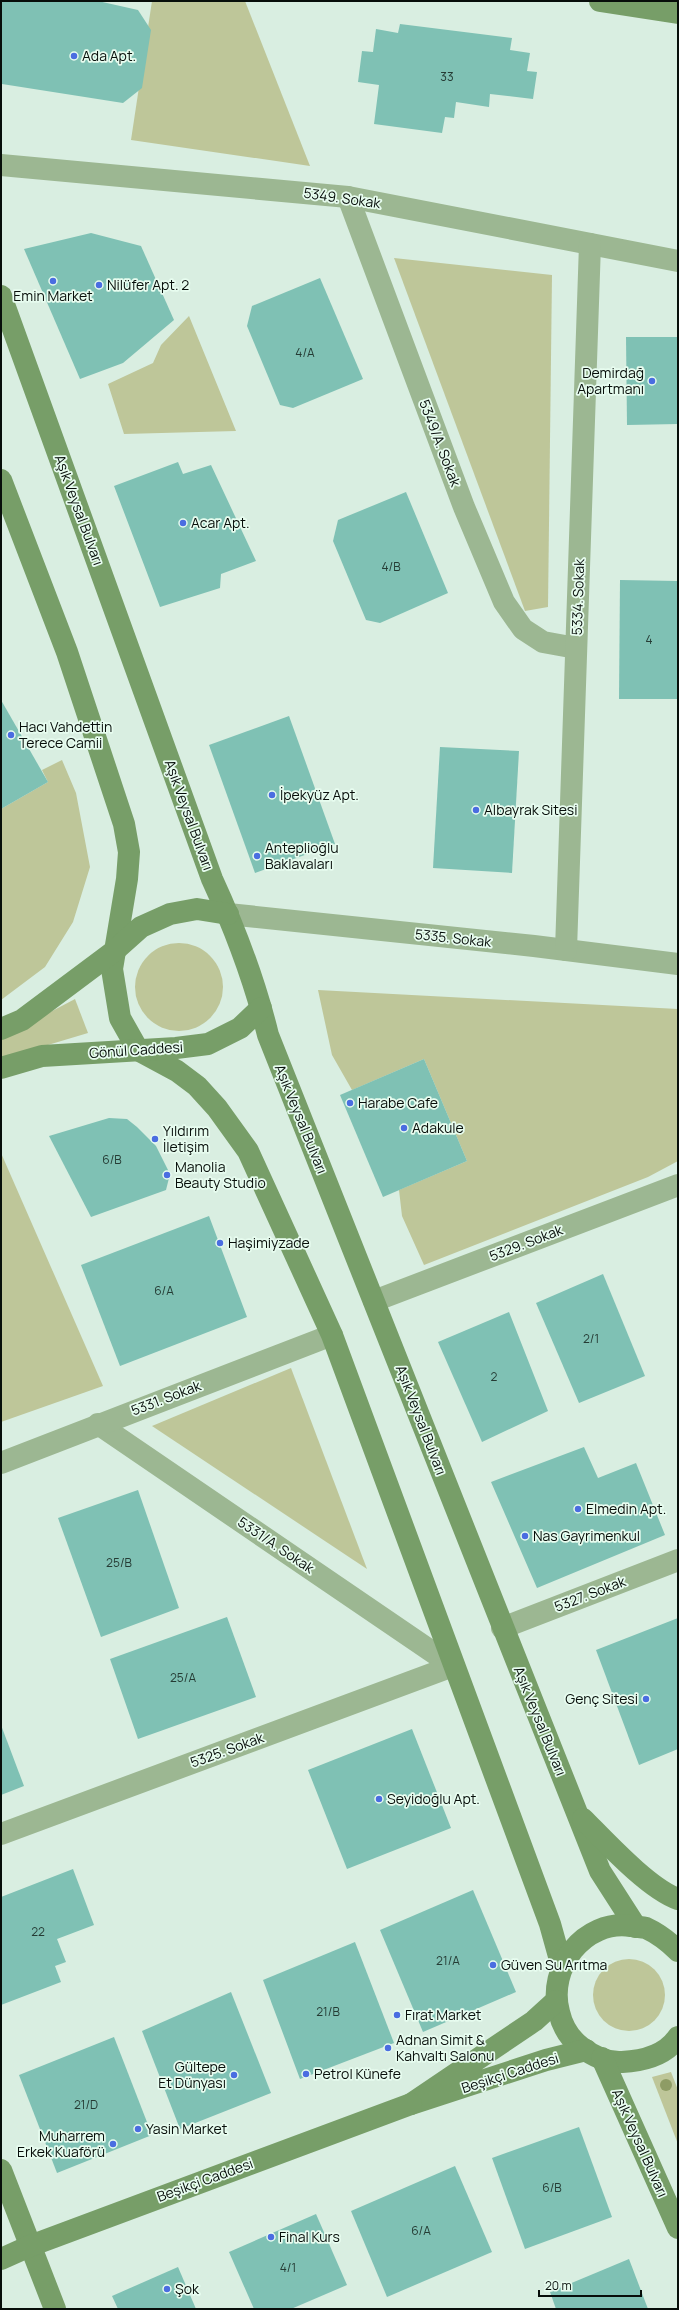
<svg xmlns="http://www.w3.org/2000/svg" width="679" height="2310" font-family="Manrope,sans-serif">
  <rect width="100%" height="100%" fill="#d9eee1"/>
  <!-- green -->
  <g fill="#bec699">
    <polygon points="152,1 245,1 310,166 131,140"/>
    <polygon points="394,258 552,275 548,607 525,611"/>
    <polygon points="189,316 236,431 124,434 108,384 153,363 161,345"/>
    <polygon points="62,760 76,793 90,867 73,922 45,967 1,1000 1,809 48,782 42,770"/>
    <circle cx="179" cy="987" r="44"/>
    <polygon points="318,990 678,1009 678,1161 648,1177 424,1265 402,1216 399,1190 467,1161 424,1059 352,1090 332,1055"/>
    <polygon points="75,999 88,1033 1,1059 1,1038"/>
    <polygon points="1,1153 103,1386 1,1422"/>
    <polygon points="291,1368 367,1569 152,1426"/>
    <circle cx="629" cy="1995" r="36"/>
    <polygon points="671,2072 678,2090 678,2144 652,2077"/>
  </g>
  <!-- building -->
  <g fill="#7fc1b4">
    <polygon points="4,1 98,1 138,10 151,30 142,88 123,103 2,84 1,3"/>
    <polygon points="400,24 512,38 510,50 530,53 527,71 537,72 533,99 490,94 489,107 456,102 454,118 445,117 442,133 374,124 379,85 358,82 362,51 373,52 376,29 398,33"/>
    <polygon points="91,233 141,246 174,320 123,363 80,379 24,249"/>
    <polygon points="320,278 363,379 293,408 280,405 247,326 252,306"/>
    <polygon points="626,337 678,337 678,424 627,425"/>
    <polygon points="178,462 183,474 211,465 256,561 221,574 220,588 160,607 114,486"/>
    <polygon points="406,492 448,593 380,623 366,620 333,541 338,520"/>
    <polygon points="620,580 678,581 678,699 619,699"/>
    <polygon points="1,700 48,782 1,809"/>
    <polygon points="289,716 335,844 255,873 209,745"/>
    <polygon points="440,747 519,751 512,873 433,868"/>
    <polygon points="424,1059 467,1161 383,1197 340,1095"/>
    <polygon points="109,1118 127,1119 137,1127 156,1146 170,1174 166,1190 91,1217 49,1136"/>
    <polygon points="209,1216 247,1317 120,1366 81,1265"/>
    <polygon points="603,1274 645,1376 579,1403 536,1303"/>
    <polygon points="509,1312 548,1411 482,1442 438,1342"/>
    <polygon points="584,1447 598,1478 636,1463 665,1535 537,1588 491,1482"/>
    <polygon points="138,1490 179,1608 101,1637 58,1518"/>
    <polygon points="227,1617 256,1697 138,1739 110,1659"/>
    <polygon points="678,1618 678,1749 639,1765 596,1650"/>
    <polygon points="1,1725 24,1786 1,1795"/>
    <polygon points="412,1729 451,1828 347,1869 308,1770"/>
    <polygon points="73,1869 94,1925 57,1939 66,1962 55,1966 61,1982 1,2005 1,1897"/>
    <polygon points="473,1890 516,1992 423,2032 380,1930"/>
    <polygon points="355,1942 394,2043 300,2079 263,1980"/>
    <polygon points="231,1992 271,2093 180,2129 142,2031"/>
    <polygon points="114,2037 152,2135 57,2173 19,2075"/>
    <polygon points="579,2127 612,2217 525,2249 492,2158"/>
    <polygon points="455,2166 492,2252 387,2297 351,2211"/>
    <polygon points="316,2214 347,2285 291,2309 254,2309 229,2252"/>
    <polygon points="629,2259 648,2309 556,2309 550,2292"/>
    <polygon points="178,2267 196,2309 118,2309 112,2296"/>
  </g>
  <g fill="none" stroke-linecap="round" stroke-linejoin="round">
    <!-- street -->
    <g stroke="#9cb792" stroke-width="22">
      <polyline points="1,165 348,197 678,261"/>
      <polyline points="348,197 464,507 504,602 523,629 543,642 576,648"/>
      <polyline points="228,914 534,946 678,964"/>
      <polyline points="566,950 590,244"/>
      <polyline points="374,1301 678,1185"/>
      <polyline points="98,1424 453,1666"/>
      <polyline points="1,1463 332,1335"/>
      <polyline points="502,1628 678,1560"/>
      <polyline points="1,1834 453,1666"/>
    </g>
    <!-- secondary -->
    <g stroke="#779e68" stroke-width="22">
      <polyline points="600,1 678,13"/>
      <path d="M1,296l211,583c23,50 43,103 56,156l332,836 36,56"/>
      <polyline points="1,480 67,652 124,824 129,852 127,879 112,969 120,1018 138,1050 177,1071 197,1086 217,1108 248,1151 332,1335 550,1924 562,1967"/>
      <polyline points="1,1029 22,1020 113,952 141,927 170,914 197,909 228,914"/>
      <polyline points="1,1068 42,1056 176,1048 208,1044 240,1028 261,1008"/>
      <path d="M583,1819c23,23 66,70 95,80"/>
      <path d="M678,1951c-10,-10 -19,-17 -32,-23 -4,-1 -10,-1 -15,-2 -47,-7 -84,42 -72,86 3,13 10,26 22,35 12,9 26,16 41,15 21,-1 44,-7 56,-25"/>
      <polyline points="556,2001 534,2021 411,2104 546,2060 586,2050"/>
      <polyline points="602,2058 678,2228"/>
      <polyline points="1,2170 55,2309"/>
      <polyline points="1,2259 30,2246 411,2104"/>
    </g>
  </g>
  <!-- trees -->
  <circle fill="#8e9c65" cx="666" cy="2085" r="6"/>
  <!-- markers -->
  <g fill="#4a6de1" stroke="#e7fcef" stroke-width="1.5">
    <circle cx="74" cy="56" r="4"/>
    <circle cx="53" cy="281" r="4"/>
    <circle cx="99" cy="285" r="4"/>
    <circle cx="652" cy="381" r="4"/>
    <circle cx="183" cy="523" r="4"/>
    <circle cx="11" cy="735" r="4"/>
    <circle cx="272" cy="795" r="4"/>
    <circle cx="476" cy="810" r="4"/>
    <circle cx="257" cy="856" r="4"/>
    <circle cx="350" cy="1103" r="4"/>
    <circle cx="404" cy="1128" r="4"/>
    <circle cx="155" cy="1139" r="4"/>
    <circle cx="167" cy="1175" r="4"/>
    <circle cx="220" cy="1243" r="4"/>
    <circle cx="578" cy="1509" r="4"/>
    <circle cx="525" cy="1536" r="4"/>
    <circle cx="646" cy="1699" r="4"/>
    <circle cx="379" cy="1799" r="4"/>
    <circle cx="493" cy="1965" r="4"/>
    <circle cx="397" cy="2015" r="4"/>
    <circle cx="388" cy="2048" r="4"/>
    <circle cx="306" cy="2074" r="4"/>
    <circle cx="234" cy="2075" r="4"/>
    <circle cx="138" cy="2129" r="4"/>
    <circle cx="113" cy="2144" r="4"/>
    <circle cx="271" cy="2237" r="4"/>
    <circle cx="167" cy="2289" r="4"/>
  </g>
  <g text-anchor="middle" stroke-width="3.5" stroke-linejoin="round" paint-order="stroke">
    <!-- number labels -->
    <g font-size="12" fill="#253b34">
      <text x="447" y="81">33</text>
      <text x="305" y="357">4/A</text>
      <text x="391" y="571">4/B</text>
      <text x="649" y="644">4</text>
      <text x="112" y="1164">6/B</text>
      <text x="164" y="1295">6/A</text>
      <text x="591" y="1343">2/1</text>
      <text x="494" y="1381">2</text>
      <text x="119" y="1567">25/B</text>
      <text x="183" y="1682">25/A</text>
      <text x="38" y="1936">22</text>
      <text x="448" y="1965">21/A</text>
      <text x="328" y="2016">21/B</text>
      <text x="86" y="2109">21/D</text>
      <text x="552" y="2192">6/B</text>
      <text x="421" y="2235">6/A</text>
      <text x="288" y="2272">4/1</text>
    </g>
    <!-- poi labels -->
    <g font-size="14" fill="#070e0a" stroke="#e7fcef" text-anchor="start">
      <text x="82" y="61">Ada Apt.</text>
      <text x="107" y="290">Nilüfer Apt. 2</text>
      <text x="53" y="301" text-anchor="middle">Emin Market</text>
      <text x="644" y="378" text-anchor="end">Demirdağ<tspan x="644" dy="16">Apartmanı</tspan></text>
      <text x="191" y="528">Acar Apt.</text>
      <text x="19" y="732">Hacı Vahdettin<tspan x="19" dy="16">Terece Camii</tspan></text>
      <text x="280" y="800">İpekyüz Apt.</text>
      <text x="484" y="815">Albayrak Sitesi</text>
      <text x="265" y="853">Anteplioğlu<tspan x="265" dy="16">Baklavaları</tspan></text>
      <text x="358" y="1108">Harabe Cafe</text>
      <text x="412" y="1133">Adakule</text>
      <text x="163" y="1136">Yıldırım<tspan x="163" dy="16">İletişim</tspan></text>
      <text x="175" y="1172">Manolia<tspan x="175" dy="16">Beauty Studio</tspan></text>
      <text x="228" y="1248">Haşimiyzade</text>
      <text x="586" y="1514">Elmedin Apt.</text>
      <text x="533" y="1541">Nas Gayrimenkul</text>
      <text x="638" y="1704" text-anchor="end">Genç Sitesi</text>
      <text x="387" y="1804">Seyidoğlu Apt.</text>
      <text x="501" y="1970">Güven Su Arıtma</text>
      <text x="405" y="2020">Fırat Market</text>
      <text x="396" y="2045">Adnan Simit &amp;<tspan x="396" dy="16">Kahvaltı Salonu</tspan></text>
      <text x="226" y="2072" text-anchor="end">Gültepe<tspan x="226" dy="16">Et Dünyası</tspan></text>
      <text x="314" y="2079">Petrol Künefe</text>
      <text x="146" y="2134">Yasin Market</text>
      <text x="105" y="2141" text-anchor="end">Muharrem<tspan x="105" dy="16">Erkek Kuaförü</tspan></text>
      <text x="279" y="2242">Final Kurs</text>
      <text x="175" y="2294">Şok</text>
    </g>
    <!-- street labels -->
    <g font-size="14" fill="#070e0a" stroke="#e7fcef">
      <text transform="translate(342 198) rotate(8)" y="5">5349. Sokak</text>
      <text transform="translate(440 443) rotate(69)" y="5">5349/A. Sokak</text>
      <text transform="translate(79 510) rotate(70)" y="5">Aşık Veysal Bulvarı</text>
      <text transform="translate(578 597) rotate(-88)" y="5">5334. Sokak</text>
      <text transform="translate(189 815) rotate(70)" y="5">Aşık Veysal Bulvarı</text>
      <text transform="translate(453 938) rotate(6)" y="5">5335. Sokak</text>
      <text transform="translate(136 1050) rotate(-4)" y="5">Gönül Caddesi</text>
      <text transform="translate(301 1119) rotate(68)" y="5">Aşık Veysal Bulvarı</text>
      <text transform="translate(526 1243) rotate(-21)" y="5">5329. Sokak</text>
      <text transform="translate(166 1398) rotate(-21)" y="5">5331. Sokak</text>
      <text transform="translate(421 1420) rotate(69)" y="5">Aşık Veysal Bulvarı</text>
      <text transform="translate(276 1545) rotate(34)" y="5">5331/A. Sokak</text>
      <text transform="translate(590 1594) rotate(-21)" y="5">5327. Sokak</text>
      <text transform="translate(540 1721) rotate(68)" y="5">Aşık Veysal Bulvarı</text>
      <text transform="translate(227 1750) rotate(-20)" y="5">5325. Sokak</text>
      <text transform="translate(510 2073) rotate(-18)" y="5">Beşikçi Caddesi</text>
      <text transform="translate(640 2143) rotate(66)" y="5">Aşık Veysal Bulvarı</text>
      <text transform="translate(205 2180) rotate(-20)" y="5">Beşikçi Caddesi</text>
    </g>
  </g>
  <!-- border -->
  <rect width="679" height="2310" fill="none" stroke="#070e0a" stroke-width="4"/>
  <!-- scale -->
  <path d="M539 2290v6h102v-6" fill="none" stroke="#070e0a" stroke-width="2"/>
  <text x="545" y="2290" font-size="12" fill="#070e0a" stroke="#e7fcef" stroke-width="3" paint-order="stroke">20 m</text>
</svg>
